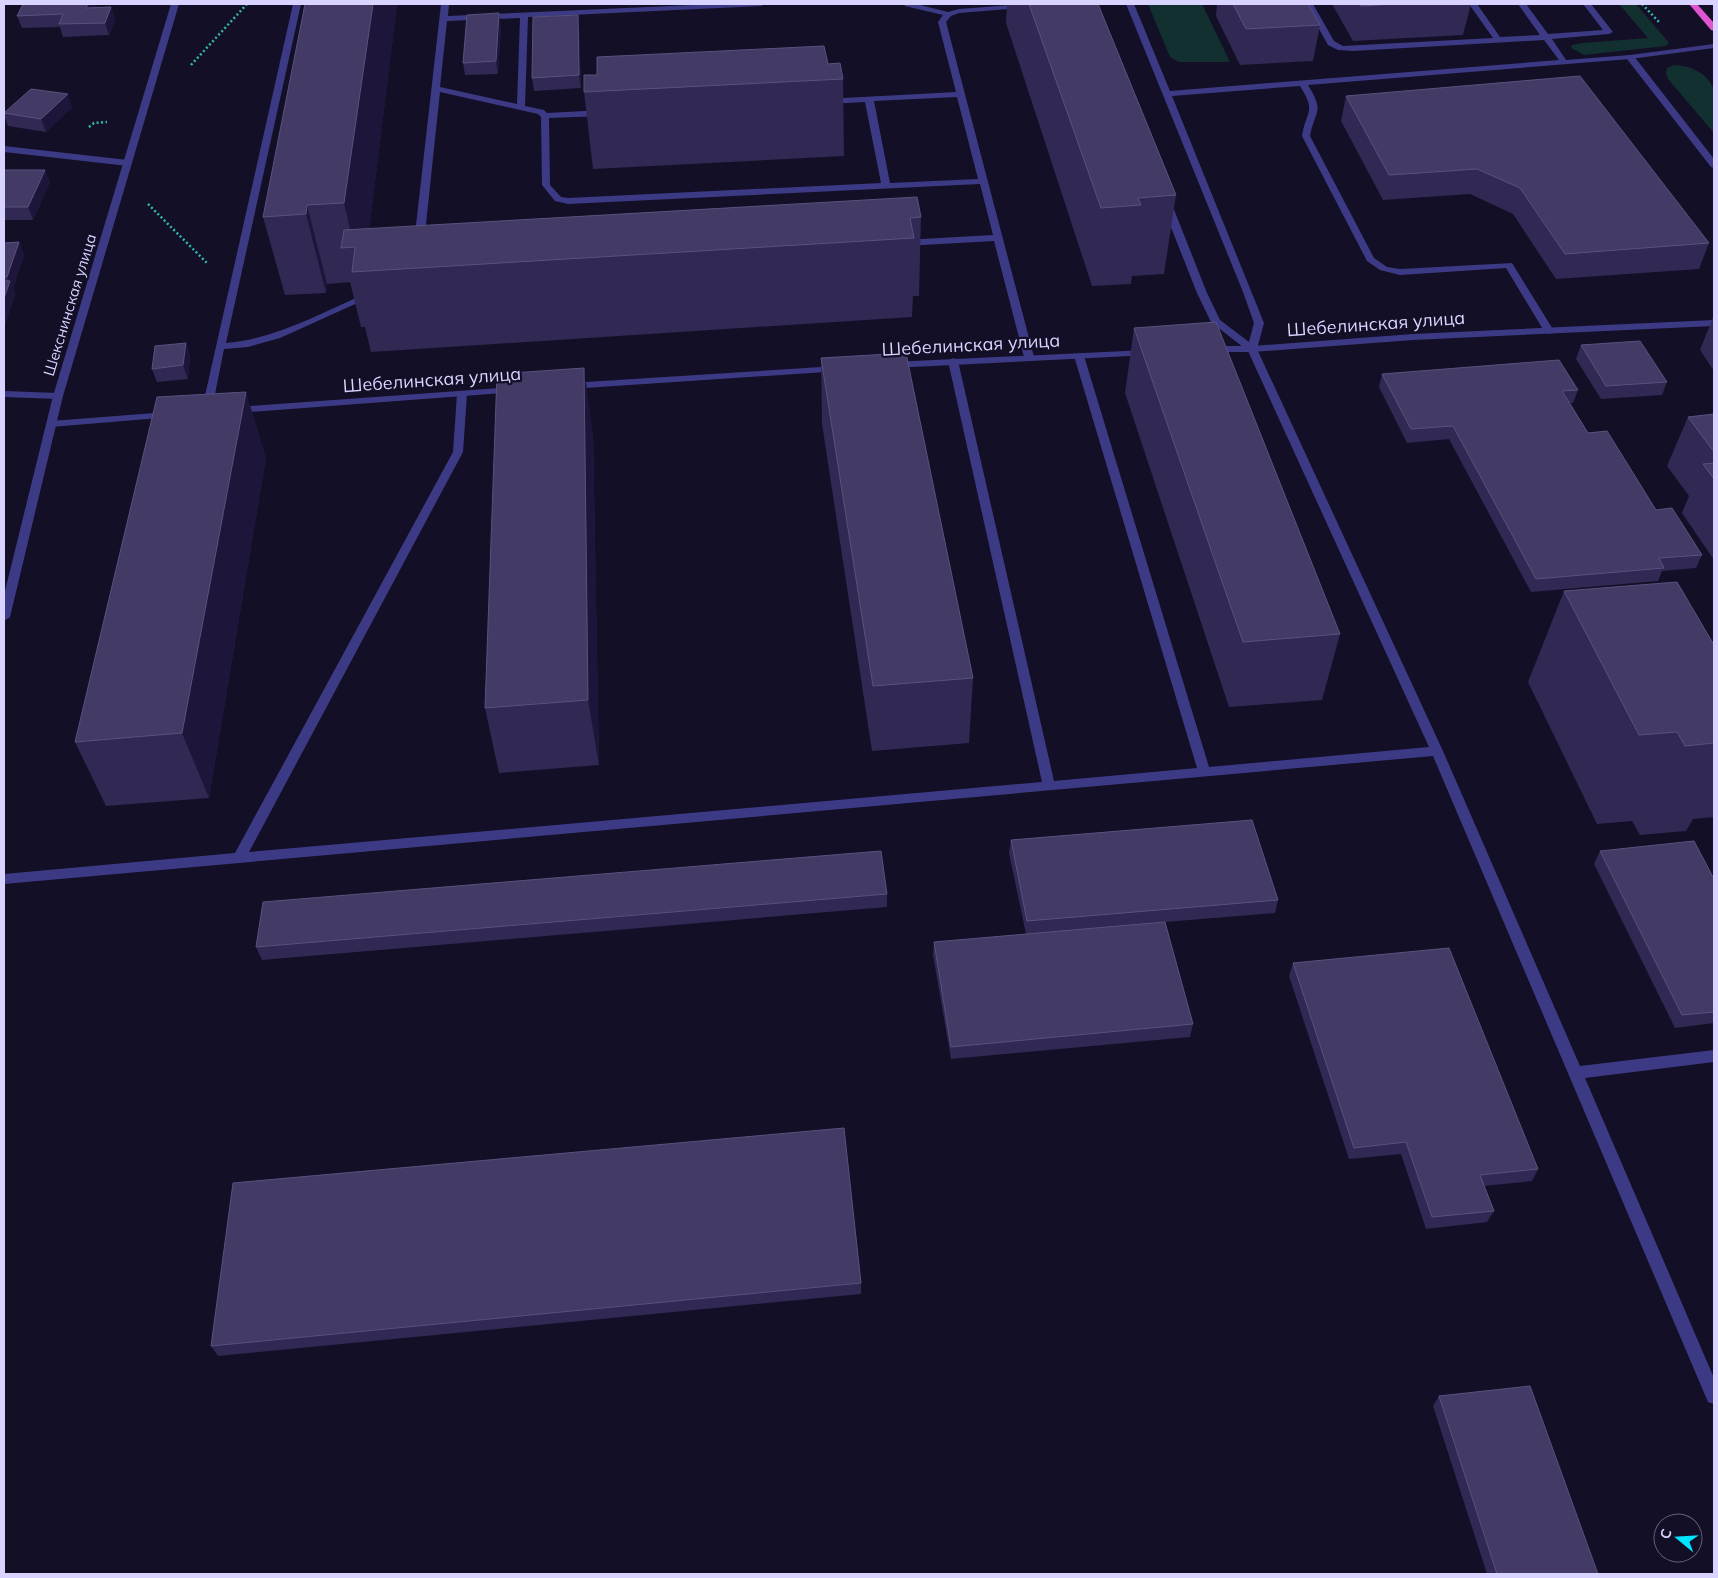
<svg xmlns="http://www.w3.org/2000/svg" width="1718" height="1578" font-family="Mulish,sans-serif">
  <rect width="100%" height="100%" fill="#130f26"/>
  <!-- green -->
  <g fill="#12302f">
    <polygon points="1148,4 1202,4 1230,62 1179,62 1170,57"/>
    <polygon points="1619,4 1636,4 1669,43 1666,46 1584,55 1571,48 1572,45 1582,43 1648,38"/>
    <path d="M1674,65c17,1 32,7 40,24 3,7 0,34 0,44l-46,-54 -2,-6 1,-5z"/>
  </g>
  <g fill="none" stroke-linecap="round" stroke-linejoin="round">
    <!-- path -->
    <g stroke="#2fb8b0" stroke-width="2.5" stroke-dasharray="2 2.5" stroke-linecap="butt">
      <polyline points="1642,4 1660,23"/>
      <polyline points="191,65 247,4"/>
      <polyline points="89,127 94,123 107,122"/>
      <polyline points="148,204 207,263"/>
    </g>
    <!-- service -->
    <g fill="#3d3a85" fill-rule="evenodd">
      <path d="M293,4h8l-75,339c50,-4 95,-30 141,-50l3,-1 5,3 -95,43 -32,9 -24,2 -12,60 -5,3 -5,-3z"/>
      <path d="M441,4h8l-1,12 268,-12h49l-4,2 -233,11 -3,89 19,4 3,3 56,-3 4,3 -4,3 -54,2 1,67 11,12 7,1 313,-15 -16,-81 -37,2 -4,-3 1,-2 131,-7 -18,-70 5,-7 -38,-9 -1,-2h12l32,8 11,-3 66,-5 1,2 -4,2 -63,5 -8,3 -5,6 88,335 -5,3 -5,-3 -30,-116 -90,5 -5,-3 5,-3 89,-5 -13,-51 -412,20 -13,-3 -13,-16 -1,-68 -3,-3 -98,-22 -16,151 -2,2h-6l-2,-2zM520,18l-3,86 -77,-17 7,-66zM957,97l21,82 -88,4 -16,-82z"/>
      <path d="M1126,4h8l36,87 389,-31 -15,-20 -191,11 -15,-1 -10,-5 -23,-41h8l21,37 9,5 150,-8 -24,-34h8l23,33 40,-2 -22,-31h8l22,30 55,-4 -20,-26h8l22,28 -4,2 -57,5 14,21 64,-5 84,-11v4l-84,11 -322,26c17,28 7,24 2,51l64,122 13,9 13,2 112,-6 42,68 -5,3 -5,-3 -38,-63 -106,7 -20,-5 -13,-9 -65,-125c4,-26 15,-23 -2,-50l-128,10 92,227 -7,26 186,402 137,315 134,-16v12l-129,16 129,300v26l-6,-2 -275,-646 -1429,128v-10l231,-21 218,-401 4,-58 5,-3 5,3 -4,58 -214,400 793,-70 -94,-421 5,-3 5,3 96,420 143,-13 -123,-412 5,-3 5,3 125,411 220,-20 -181,-396 -37,-29 -14,-29 -36,-91 2,-2h6l2,2 36,91 13,27 29,22 5,-19 -11,-31z"/>
    </g>
    <!-- minor -->
    <g fill="#3d3a85" fill-rule="evenodd">
      <polygon points="1627,55 1633,55 1714,159 1714,168 1711,167 1627,59"/>
      <polygon points="4,146 128,160 132,163 128,166 4,152"/>
      <polygon points="1714,320 1714,326 1413,340 1252,352 1211,352 1206,349 1211,346 1252,346 1413,334"/>
      <polygon points="1146,350 1151,353 1150,355 892,368 887,365 892,362"/>
      <polygon points="837,366 842,369 841,371 570,389 565,386 570,383"/>
      <polygon points="513,387 518,390 517,392 236,413 231,410 236,407"/>
      <polygon points="4,391 58,393 63,396 58,399 4,397"/>
      <polygon points="168,412 172,413 173,415 172,417 51,427 46,424 51,421"/>
    </g>
    <!-- tertiary -->
    <polygon fill="#3d3a85" fill-rule="evenodd" points="171,4 179,4 63,396 10,617 4,621 4,595 53,396"/>
    <!-- trunk -->
    <polygon fill="#e055d1" fill-rule="evenodd" points="1689,4 1697,4 1714,23 1714,31 1711,30"/>
  </g>
  <!-- wall -->
  <g fill="#312854">
    <polygon points="23,4 97,4 95,8 111,7 115,20 109,35 63,37 60,27 22,28 17,16"/>
    <polygon points="305,4 397,4 369,229 921,217 919,296 913,296 912,317 371,352 365,327 361,327 350,282 327,284 326,293 285,295 263,217"/>
    <polygon points="1007,4 1098,4 1176,195 1164,274 1132,276 1131,284 1092,286 1006,23"/>
    <polygon points="1212,4 1308,4 1320,25 1313,61 1240,65 1216,16 1217,4 1212,5"/>
    <polygon points="1332,4 1471,4 1463,35 1353,41"/>
    <polygon points="501,26 498,74 465,75 463,63"/>
    <polygon points="579,27 581,88 534,91 532,78"/>
    <polygon points="828,64 843,79 844,156 593,169 584,92"/>
    <polygon points="1346,96 1709,243 1699,269 1556,279 1513,214 1470,194 1383,200 1341,121"/>
    <polygon points="72,107 46,132 8,126 4,115 4,113"/>
    <polygon points="4,170 50,182 33,220 4,220"/>
    <polygon points="19,242 24,255 13,288 15,294 4,327 4,243"/>
    <polygon points="1714,315 1714,371 1700,350"/>
    <polygon points="1134,328 1340,634 1322,700 1229,707 1125,393"/>
    <polygon points="186,343 190,356 188,379 157,382 152,369"/>
    <polygon points="1581,345 1667,382 1662,395 1601,399 1576,359"/>
    <polygon points="821,358 973,678 969,743 872,751 822,424"/>
    <polygon points="1382,374 1578,390 1573,403 1570,403 1588,433 1656,510 1702,555 1696,568 1662,571 1658,581 1531,592 1449,439 1407,443 1379,387"/>
    <polygon points="1714,414 1714,560 1682,513 1689,496 1667,466 1688,417"/>
    <polygon points="593,433 599,765 499,773 485,708"/>
    <polygon points="266,457 209,798 106,806 75,742"/>
    <polygon points="1564,591 1714,645 1714,817 1693,819 1686,831 1640,835 1632,821 1597,824 1528,682"/>
    <polygon points="1011,840 1278,900 1275,913 1165,922 1193,1024 1190,1037 951,1059 933,955 934,942 1026,934 1009,853"/>
    <polygon points="1600,851 1714,879 1714,1023 1675,1028 1594,864"/>
    <polygon points="887,894 887,907 262,960 256,947"/>
    <polygon points="1293,963 1538,1169 1532,1181 1484,1186 1494,1211 1487,1222 1426,1229 1401,1154 1349,1159 1289,976"/>
    <polygon points="861,1283 861,1294 218,1356 211,1346"/>
    <polygon points="1439,1396 1598,1574 1487,1574 1433,1406"/>
  </g>
  <!-- shaded-wall -->
  <g fill="#1d163a">
    <polygon points="88,4 97,4 90,21 86,8"/>
    <polygon points="373,4 397,4 364,272 354,247 344,203"/>
    <polygon points="111,7 115,20 109,35 105,23"/>
    <polygon points="499,13 501,26 498,74 496,61"/>
    <polygon points="578,15 579,27 581,88 579,75"/>
    <polygon points="68,94 72,107 46,132 41,119"/>
    <polygon points="45,170 50,182 33,220 28,207"/>
    <polygon points="307,205 327,284 326,293 306,214"/>
    <polygon points="19,242 24,255 13,288 15,294 4,327 4,298 9,284 7,277"/>
    <polygon points="186,343 190,356 188,379 183,365"/>
    <polygon points="584,368 593,433 599,765 588,700"/>
    <polygon points="246,392 266,457 209,798 182,733"/>
  </g>
  <!-- building -->
  <g fill="#433a66" stroke="#5a527e">
    <polygon points="23,4 88,4 86,8 111,7 105,23 59,24 63,14 17,16"/>
    <polygon points="305,4 373,4 344,203 307,205 306,214 263,217"/>
    <polygon points="1029,4 1098,4 1176,195 1138,198 1141,205 1101,208"/>
    <polygon points="1233,4 1308,4 1320,25 1246,29"/>
    <polygon points="1360,4 1394,4 1361,6"/>
    <polygon points="499,13 496,61 463,63 467,15"/>
    <polygon points="578,15 579,75 532,78 533,17"/>
    <polygon points="824,46 828,64 840,63 843,79 584,92 584,75 597,75 597,57"/>
    <polygon points="1580,76 1709,243 1565,254 1520,188 1477,169 1389,175 1346,96"/>
    <polygon points="31,89 68,94 41,119 4,113"/>
    <polygon points="4,170 45,170 28,207 4,207"/>
    <polygon points="917,197 921,217 910,218 914,238 352,272 355,247 341,248 344,230"/>
    <polygon points="19,242 7,277 4,277 4,243"/>
    <polygon points="4,281 10,281 4,298"/>
    <polygon points="1216,322 1340,634 1243,642 1134,328"/>
    <polygon points="1640,341 1667,382 1606,386 1581,345"/>
    <polygon points="186,343 183,365 152,369 155,346"/>
    <polygon points="906,353 973,678 873,686 821,358"/>
    <polygon points="1559,360 1578,390 1562,391 1588,433 1607,431 1656,510 1672,508 1702,555 1659,558 1664,568 1536,579 1453,426 1411,429 1382,374"/>
    <polygon points="584,368 588,700 485,708 497,374"/>
    <polygon points="246,392 182,733 75,742 157,397"/>
    <polygon points="1714,414 1714,452 1688,417"/>
    <polygon points="1714,463 1714,479 1703,464"/>
    <polygon points="1677,582 1714,645 1714,743 1685,746 1677,732 1639,735 1564,591"/>
    <polygon points="1252,820 1278,900 1027,921 1011,840"/>
    <polygon points="1694,841 1714,879 1714,1012 1682,1015 1600,851"/>
    <polygon points="881,851 887,894 256,947 263,902"/>
    <polygon points="1165,922 1193,1024 951,1047 934,942"/>
    <polygon points="1449,948 1538,1169 1480,1175 1494,1211 1432,1217 1406,1142 1354,1148 1293,963"/>
    <polygon points="844,1128 861,1283 211,1346 233,1183"/>
    <polygon points="1530,1386 1598,1574 1497,1574 1439,1396"/>
  </g>
  <g text-anchor="middle" stroke-width="4.5" stroke-linejoin="round" paint-order="stroke">
    <!-- far-street labels -->
    <g font-size="15" fill="#d9d4ff" stroke="#130f26">
      <text transform="translate(70 305) rotate(-73)" y="5">Шекснинская улица</text>
    </g>
    <!-- street labels -->
    <g font-size="18" fill="#d9d4ff" stroke="#130f26">
      <text transform="translate(1376 324) rotate(-4)" y="6">Шебелинская улица</text>
      <text transform="translate(971 345) rotate(-3)" y="6">Шебелинская улица</text>
      <text transform="translate(432 380) rotate(-4)" y="6">Шебелинская улица</text>
    </g>
  </g>
  <!-- border -->
  <rect width="1718" height="1578" fill="none" stroke="#d9d4ff" stroke-width="10"/>
  <!-- north arrow -->
  <g transform="translate(1678 1538) rotate(288)"><circle r="24" fill="#130f26" stroke="#625e7d"/>
  <path d="M0-4L9 19L0 12L-9 19Z" fill="#00e5ff"/>
  <text y="-8" font-size="14" font-weight="bold" text-anchor="middle" fill="#d9d4ff">С</text>
  </g>
</svg>
